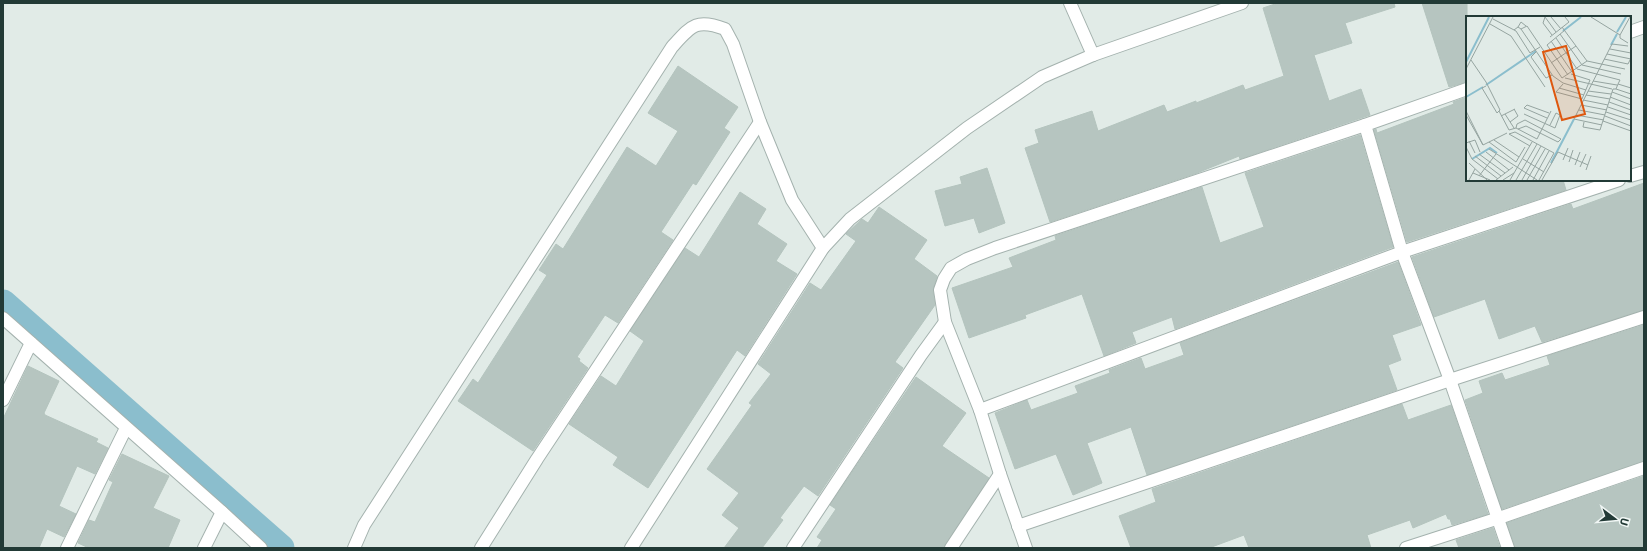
<svg xmlns="http://www.w3.org/2000/svg" width="1647" height="551" font-family="'IBM Plex Sans',sans-serif">
  <rect width="100%" height="100%" fill="#e1ebe7"/>
  <g fill="none" stroke-linecap="round" stroke-linejoin="round">
    <!-- canal -->
    <polyline stroke="#8bbecd" stroke-width="27" points="3,303 281,548"/>
  </g>
  <!-- building -->
  <g fill="#b6c5c0" stroke="#b4c4be">
    <polygon points="1278,3 1394,3 1395,7 1345,23 1352,43 1314,55 1329,101 1361,89 1370,115 1240,159 1239,156 1197,173 1050,222 1025,148 1039,143 1035,130 1092,111 1098,131 1164,105 1167,112 1196,101 1196,103 1243,85 1245,90 1284,76 1263,8"/>
    <polygon points="1422,3 1467,3 1467,82 1449,87"/>
    <polygon points="678,66 738,107 724,128 730,132 696,185 693,183 661,232 673,240 618,323 605,315 577,357 580,359 579,361 588,368 533,451 458,401 473,379 478,383 547,275 539,270 556,244 563,249 627,147 656,166 678,131 648,113"/>
    <polygon points="1467,97 1467,180 1563,180 1566,190 1407,242 1374,130 1376,129 1377,133 1454,104 1453,102"/>
    <polygon points="1360,135 1393,247 1175,329 1172,317 1132,332 1136,343 1104,356 1082,294 1025,315 1026,318 969,338 952,288 1013,267 1009,258 1056,240 1055,236 1202,187 1220,243 1264,227 1245,173"/>
    <polygon points="987,168 1005,223 979,233 974,218 945,226 935,191 962,184 960,177"/>
    <polygon points="1644,183 1644,310 1542,342 1535,326 1499,339 1485,299 1434,317 1412,257 1571,204 1573,209"/>
    <polygon points="740,192 766,209 757,224 787,244 776,261 797,274 745,356 737,350 648,488 613,465 618,457 569,424 601,376 616,386 644,341 630,331 685,248 699,257"/>
    <polygon points="879,207 927,240 914,259 937,276 933,291 935,305 895,362 903,368 818,496 804,486 780,518 783,520 762,548 724,548 739,528 722,515 739,493 707,469 752,405 749,403 771,374 758,364 810,283 821,290 856,241 846,234 862,219 868,223"/>
    <polygon points="1398,262 1421,325 1392,335 1401,360 1388,365 1397,390 1147,475 1131,427 1087,443 1102,483 1073,495 1056,454 1015,469 995,413 1027,400 1031,410 1078,393 1075,386 1110,373 1109,370 1141,358 1145,369 1184,355 1180,343"/>
    <polygon points="1644,325 1644,461 1502,509 1465,400 1483,393 1479,381 1502,373 1505,380 1550,365 1547,356"/>
    <polygon points="28,366 59,381 44,413 45,415 98,439 96,442 108,448 95,474 77,466 59,506 76,514 64,537 47,529 39,548 3,548 3,419"/>
    <polygon points="916,377 966,413 942,446 989,478 943,548 817,548 822,540 817,537 836,509 830,505"/>
    <polygon points="1402,404 1408,420 1451,405 1488,514 1452,525 1450,519 1448,519 1446,514 1413,528 1410,520 1367,535 1371,548 1249,548 1244,535 1209,548 1131,548 1119,516 1156,502 1152,489"/>
    <polygon points="122,454 169,476 153,508 180,520 168,548 89,548 78,543 89,520 95,522 113,482 109,480"/>
    <polygon points="1644,476 1644,548 1515,548 1507,523"/>
    <polygon points="1493,528 1500,548 1459,548 1456,540"/>
  </g>
  <g fill="none" stroke-linecap="round" stroke-linejoin="round">
    <defs>
      <g id="minor">
        <polyline points="1070,3 1093,55"/>
        <polyline points="1630,32 1644,27"/>
        <polyline points="1365,125 1402,252 1450,380 1508,548"/>
        <polyline points="1630,176 1644,172"/>
        <polyline points="3,318 222,512 261,548"/>
        <polyline points="3,400 31,343"/>
        <polyline points="980,410 1402,252 1619,180"/>
        <polyline points="1018,526 1450,380 1644,317"/>
        <polyline points="67,548 126,428"/>
        <polyline points="204,548 222,512"/>
        <path d="M354,548l10,-23 308,-478c19,-21 24,-29 53,-18l8,15 27,78 32,78 31,48"/>
        <polyline points="481,548 537,459 760,122"/>
        <polyline points="631,548 823,248 850,219 967,128 1042,77 1093,55 1242,3"/>
        <polyline points="793,548 921,355 945,322"/>
        <polyline points="951,548 1000,474"/>
        <polyline points="1026,548 1000,474 980,410 945,322 940,290 944,279 951,268 967,259 995,248 1365,125 1467,89"/>
        <polyline points="1406,548 1499,518 1644,468"/>
      </g>
    </defs>
    <!-- minor casing -->
    <use href="#minor" stroke="#a4b2ae" stroke-width="14"/>
    <!-- minor -->
    <use href="#minor" stroke="#fff" stroke-width="12"/>
  </g>
  <!-- overview -->
  <g transform="translate(1466 16)">
    <rect width="165" height="165" fill="#e1ebe7"/>
    <path fill="none" stroke="#8bbecd" stroke-width="2" d="M97,15l18,-14M151,16l9,-15M145,29l6,-11M0,46l23,-45M20,69l50,-34M0,81l17,-10M6,143l18,-11 7,5M85,147l23,-44"/>
    <path fill="none" stroke="#95a4a0" stroke-width="1" d="M79,1l-2,6 9,12M79,1l11,15M85,1l10,12M125,1l29,18v3l8,5M27,3l23,12 14,22 10,-6M24,8l21,12 34,51M52,11l3,-5 5,4M96,11l25,34M55,13l32,47 10,7 23,7M48,14l4,-3 3,2 6,-3 35,52 25,-17 38,8M99,14l-18,15 21,30M94,18l22,31 39,9M154,19l10,-18M84,21l19,-15 -4,-5M90,22l21,31 43,11 -2,4M85,25l21,31M144,33l21,4M70,36l-5,5 15,21 6,-3M141,38l24,5M138,43l24,5 3,-6M5,44l15,22 14,28 -3,3 -15,-25 4,-2M85,47l25,-17M0,53l27,-52M99,62l47,11M127,65l24,4M97,68l-7,8 26,7 8,-19 -19,-6M93,72l25,7M165,72l-13,-4 -2,5 15,5M122,75l23,3M146,76l19,7M120,79l24,4M144,81l21,8M117,84l25,5M143,86l22,8M115,89l26,5M142,91l23,8M113,94l26,5M0,95l17,34 -17,-30M33,95l10,19 7,-2 21,11 14,-28M140,96l25,8M39,98l9,14M58,98l31,14 5,-13 -4,-2 -6,12M110,99l28,5M35,100l14,-7M139,100l26,10M81,102l-23,-10 3,-3 22,8M137,105l28,10M44,106l8,-6 -4,-7M118,106l-1,5 17,3 13,-41h3M136,109l-28,-6 38,-75 16,2M50,112l1,-4 8,-4 36,19 -3,3 -32,-16 -8,3M28,124l25,17M3,125l6,12M23,126l27,20 9,-15M0,127l9,-3 5,12M17,129l24,-12M64,130l-21,-12 6,-2 39,21 -15,27M0,131l6,12 26,20M23,133l48,31M20,136l23,18M13,138l26,19M9,140l26,20M57,143l21,13M97,144l5,-12M103,146l4,-12M3,147l18,17M109,149l5,-13M114,151l6,-13M120,154l5,-14M7,157l17,7M13,160l17,-22M3,164l6,-11M30,164l17,-13M37,164l11,-7M44,164l22,-38M50,164l21,-36M56,164l19,-34M61,164l18,-31M67,164l16,-29M76,164l16,-28 30,13"/>
    <path fill="#de570e" fill-opacity="0.15" stroke="#de570e" stroke-width="2" d="M100,30l19,68 -23,6 -19,-68z"/>
    <rect width="165" height="165" fill="none" stroke="#223a36" stroke-width="2"/>
  </g>
  <!-- border -->
  <rect width="1647" height="551" fill="none" stroke="#223a36" stroke-width="8"/>
  <!-- north arrow -->
  <g transform="translate(1615 519) rotate(106)" stroke="#f1f7f5" stroke-width="3" paint-order="stroke">
  <path d="M0-3L7 15L0 10L-7 15Z" fill="#223a36"/>
  <text y="-6" font-size="11" font-weight="bold" text-anchor="middle" fill="#223a36">U</text>
  </g>
</svg>
